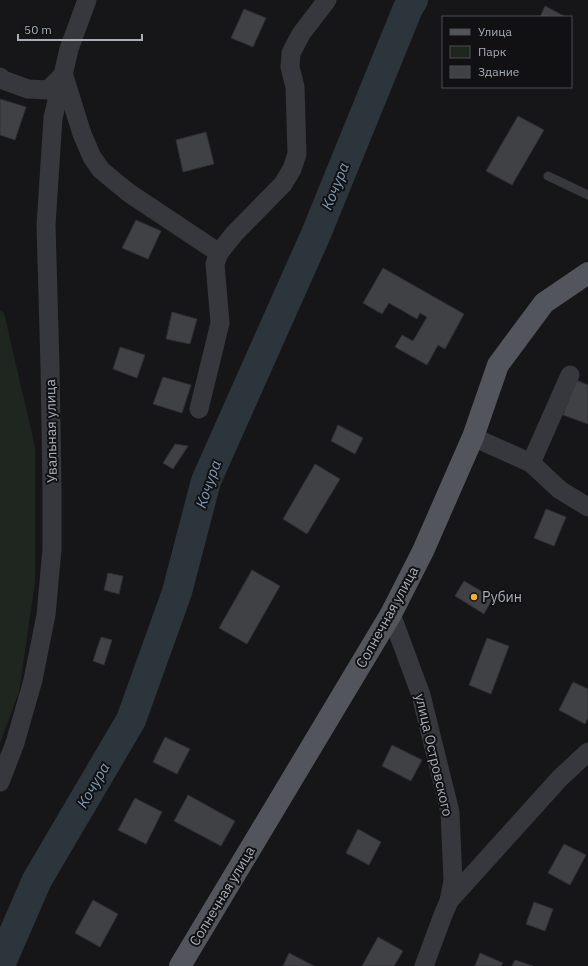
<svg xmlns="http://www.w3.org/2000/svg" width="588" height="966" font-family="'IBM Plex Sans',sans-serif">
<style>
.green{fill:#1e261f}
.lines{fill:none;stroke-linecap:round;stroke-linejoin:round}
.river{stroke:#2c353c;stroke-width:30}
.building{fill:#404145;stroke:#303034}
.service{stroke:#37383d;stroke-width:9}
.minor{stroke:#37383d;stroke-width:19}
.primary{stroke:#53555c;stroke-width:22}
.poi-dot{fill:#f2b134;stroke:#111113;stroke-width:1.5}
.labels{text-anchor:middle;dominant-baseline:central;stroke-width:4;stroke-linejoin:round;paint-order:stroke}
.street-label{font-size:14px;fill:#a8adb8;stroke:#111113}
.poi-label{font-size:14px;fill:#a8adb8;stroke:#111113;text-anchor:start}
.water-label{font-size:15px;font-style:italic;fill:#7f9bb3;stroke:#111113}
</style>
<rect width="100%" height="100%" fill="#161618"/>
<polygon class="green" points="0,310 4,313 35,447 35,582 19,692 0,743"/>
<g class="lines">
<polyline class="river" points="0,965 37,880 131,720 177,592 206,481 316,234 408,8 413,0"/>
</g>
<g class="building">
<polygon points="545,6 564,16 564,17 540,17"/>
<polygon points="244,9 266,18 253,47 231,38"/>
<polygon points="0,99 26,107 15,140 0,135"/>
<polygon points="518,116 544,130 512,185 486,171"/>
<polygon points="206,132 214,164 183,172 176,140"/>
<polygon points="136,220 161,231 148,259 122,248"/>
<polygon points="383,268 464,314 445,349 438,345 427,365 395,347 402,335 413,341 427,317 420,313 417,319 389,303 382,314 363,303"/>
<polygon points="172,312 197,319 190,344 166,339"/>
<polygon points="120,347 145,355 137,378 113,369"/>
<polygon points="163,377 191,385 182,413 153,404"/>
<polygon points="576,380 588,385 588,424 563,415"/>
<polygon points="338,425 363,438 355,454 331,441"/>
<polygon points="175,444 188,446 173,469 163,463"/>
<polygon points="315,464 340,479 307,534 283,519"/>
<polygon points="546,509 566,517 554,546 534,538"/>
<polygon points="252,570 280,586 247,644 219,628"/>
<polygon points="108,573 123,576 119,594 104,590"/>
<polygon points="464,581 493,598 484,614 455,596"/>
<polygon points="101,637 112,640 104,665 93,661"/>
<polygon points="487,638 509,646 491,694 469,685"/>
<polygon points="573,682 588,689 588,718 585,724 559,710"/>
<polygon points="165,737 190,749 177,774 153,762"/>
<polygon points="392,745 422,760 411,781 382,766"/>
<polygon points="188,795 235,821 221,846 174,821"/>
<polygon points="135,798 162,812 146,844 118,830"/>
<polygon points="358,829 381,842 369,865 346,853"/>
<polygon points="564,844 586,855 570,885 548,873"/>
<polygon points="93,900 118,914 100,947 75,933"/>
<polygon points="534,902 553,909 545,931 526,924"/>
<polygon points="378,937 403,951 394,966 362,966"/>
<polygon points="289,953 314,966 283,966"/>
<polygon points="480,953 503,963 501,966 475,966"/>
<polygon points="515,960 533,966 512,966"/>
</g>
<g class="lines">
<polyline class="service" points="548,176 588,195"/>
<g class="minor">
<polyline points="64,76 82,134 92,157 101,170 129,193 219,253"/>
<polyline points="0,77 3,80 28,89 48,90 63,75 69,49 87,0"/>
<polyline points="199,409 220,323 215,264 219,253 234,234 283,184 292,169 297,154 295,87 290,67 291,53 301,34 327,0"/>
<polyline points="473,437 531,463 560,490 588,507"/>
<polyline points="531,463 570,375"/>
<polyline points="391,614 421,695 450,812 453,881 449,901"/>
<polyline points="0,782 15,743 33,680 46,615 52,549 52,490 50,366 46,225 53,118 63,75"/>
<polyline points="424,966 443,915 449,901 560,778 588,752"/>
</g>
<polyline class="primary" points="180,966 391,614 423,551 473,437 498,365 544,303 588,273"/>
</g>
<circle class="poi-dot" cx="474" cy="597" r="4"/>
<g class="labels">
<g class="street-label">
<text transform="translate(51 431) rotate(-91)">Увальная улица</text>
<text transform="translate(387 617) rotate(-61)">Солнечная улица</text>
<text transform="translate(434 755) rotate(77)">улица Островского</text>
<text transform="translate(222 896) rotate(-59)">Солнечная улица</text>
</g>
<g class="poi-label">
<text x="482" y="597">Рубин</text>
</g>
<g class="water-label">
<text transform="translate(335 186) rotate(-68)">Кочура</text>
<text transform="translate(208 484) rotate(-71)">Кочура</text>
<text transform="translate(93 785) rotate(-60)">Кочура</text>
</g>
</g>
<rect x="442" y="16" width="130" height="72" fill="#111113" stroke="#4d4f55"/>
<rect x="450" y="29" width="20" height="6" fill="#53555c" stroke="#4d4f55"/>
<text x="478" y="36" font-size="12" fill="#a8adb8">Улица</text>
<rect x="450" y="46" width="20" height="12" fill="#1e261f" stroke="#4d4f55"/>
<text x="478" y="56" font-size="12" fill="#a8adb8">Парк</text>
<rect x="450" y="66" width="20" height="12" fill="#404145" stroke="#4d4f55"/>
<text x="478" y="76" font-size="12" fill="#a8adb8">Здание</text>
<path d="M18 34v6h124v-6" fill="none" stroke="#a8adb8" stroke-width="2"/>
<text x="24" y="34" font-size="12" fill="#a8adb8" stroke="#111113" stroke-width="3" paint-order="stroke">50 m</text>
</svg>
